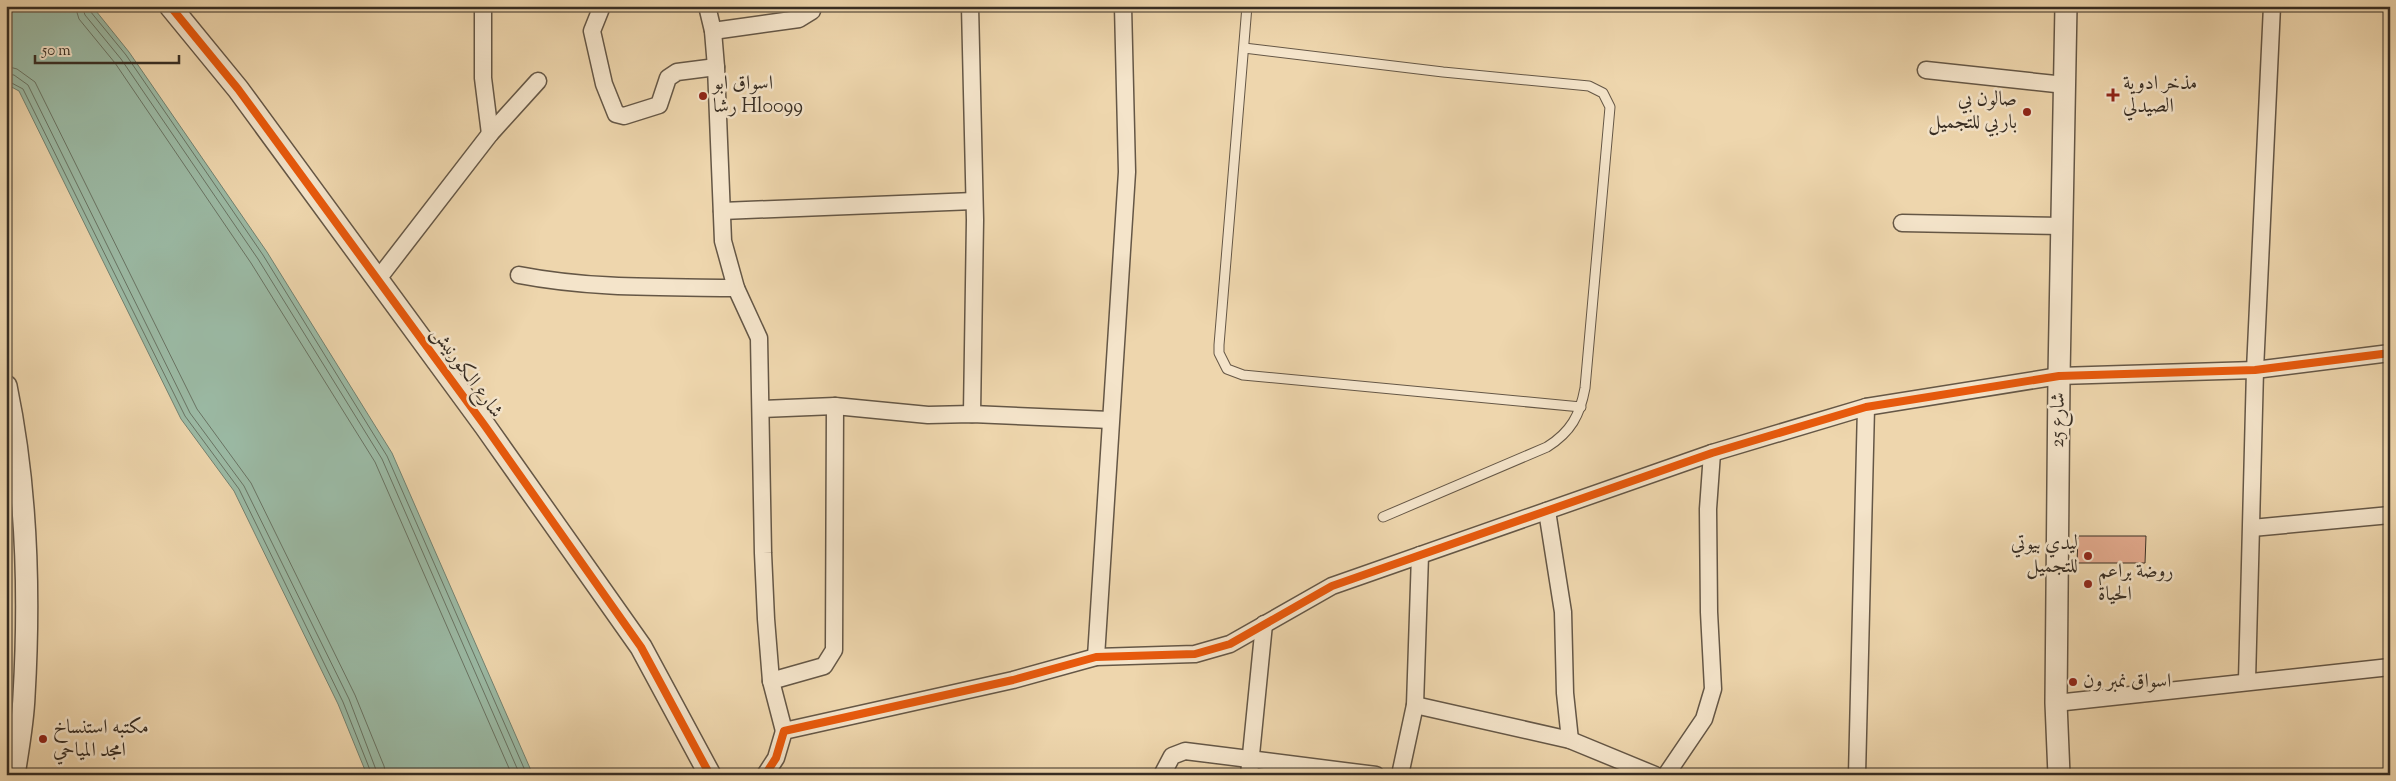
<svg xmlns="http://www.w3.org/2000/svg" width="2396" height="781" font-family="'Sorts Mill Goudy',Amiri,serif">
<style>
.water{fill:#9bbaa5;stroke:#738271}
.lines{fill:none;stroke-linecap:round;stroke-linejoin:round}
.shore{stroke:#697464;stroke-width:1}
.building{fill:#e4aa8e;stroke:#372d23}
.service-casing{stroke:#655746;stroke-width:11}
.minor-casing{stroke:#655746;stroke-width:19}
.tertiary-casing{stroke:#655746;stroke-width:24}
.service{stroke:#f4e4ca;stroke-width:9}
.minor{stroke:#f4e4ca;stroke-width:16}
.tertiary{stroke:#f4e4ca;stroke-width:21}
.cycleway-casing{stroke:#f4e4ca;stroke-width:11}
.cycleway{stroke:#e8590c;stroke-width:8}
.poi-dot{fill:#8f2418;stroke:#f4e4ca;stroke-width:2}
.labels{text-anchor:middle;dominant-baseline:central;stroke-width:5;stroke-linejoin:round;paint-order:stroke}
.poi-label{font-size:20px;fill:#372d23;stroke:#f4e4ca;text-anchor:start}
.street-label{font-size:20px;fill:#372d23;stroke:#f4e4ca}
</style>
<rect width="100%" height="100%" fill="#eed6ad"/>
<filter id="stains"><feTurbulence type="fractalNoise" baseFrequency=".004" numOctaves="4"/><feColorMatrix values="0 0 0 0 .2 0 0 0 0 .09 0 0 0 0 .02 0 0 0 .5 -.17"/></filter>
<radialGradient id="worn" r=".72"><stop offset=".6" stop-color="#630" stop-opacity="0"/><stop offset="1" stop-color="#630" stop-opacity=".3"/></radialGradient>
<polygon class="water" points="6,6 92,6 129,52 267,252 392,453 533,775 367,775 338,704 234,491 181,419 19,91 6,84"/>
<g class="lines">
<g class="shore">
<polyline points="75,6 79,19 115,63 251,263 375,462 512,775"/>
<polyline points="82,6 85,15 121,59 258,259 382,459 520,775"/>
<polyline points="89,6 90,11 126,55 263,255 387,456 527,775"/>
<polyline points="6,66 17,69 35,82 197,409 251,483 355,695 384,766 386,775"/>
<polyline points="6,74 14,75 28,85 190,413 244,486 349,699 378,775"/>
<polyline points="6,80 23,89 185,416 239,489 343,702 372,775"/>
</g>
</g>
<polygon class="building" points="2078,536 2146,536 2145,563 2077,563"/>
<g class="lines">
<g class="service-casing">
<g id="service">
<polyline points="1247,6 1219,345 1219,353 1227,369 1243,375 1581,407"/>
<path d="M1244,48L1443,72L1589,86L1603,93L1610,107L1585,388C1580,415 1571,432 1547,447L1383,517"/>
</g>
</g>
<g class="minor-casing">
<g id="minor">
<polyline points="483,6 483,78 490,134"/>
<polyline points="602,6 592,31 604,84 616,114 624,116 659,105 668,78 677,72 716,67"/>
<polyline points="707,6 713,31 716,67 723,241 736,288 759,338 763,553 766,619 771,681 784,731"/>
<polyline points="970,6 975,220 972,414"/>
<polyline points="713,31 799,19 812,11 813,6"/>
<polyline points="1926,70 2065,85"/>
<polyline points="722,211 974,201"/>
<polyline points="1902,223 2062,226"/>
<path d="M519,275C591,289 663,287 736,288"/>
<polyline points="378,279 490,134 538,81"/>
<polyline points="761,409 835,406 928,415 972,414 1110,420"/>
<polyline points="1547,511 1563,612 1565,693 1570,740"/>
<polyline points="2252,528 2390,515"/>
<polyline points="1096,657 1127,172 1123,6"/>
<polyline points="771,681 824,666 834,650 835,406"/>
<polyline points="2247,681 2255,370 2272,6"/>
<polyline points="2056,703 2390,667"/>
<polyline points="1415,705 1570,740 1655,775"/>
<polyline points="765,775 776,758 784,731 1013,680 1096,657 1195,654 1230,644 1332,586 1712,453 1866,407 2059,376 2255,370 2390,353"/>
<polyline points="1162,775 1172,756 1185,751 1376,775"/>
<polyline points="1249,775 1264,624"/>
<polyline points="1400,775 1415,705 1420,555"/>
<polyline points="1666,775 1704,719 1713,689 1709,612 1708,509 1712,453"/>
<polyline points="1857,775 1866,407"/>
</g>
</g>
<g class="tertiary-casing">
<g id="tertiary">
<polyline points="170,6 238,89 485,426 641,647 710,775"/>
<path d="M6,386C27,487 30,593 24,696C23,722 18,749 14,775"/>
<polyline points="2059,775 2056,703 2059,376 2066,6"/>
</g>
</g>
<use href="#service" class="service"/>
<use href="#minor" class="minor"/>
<use href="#tertiary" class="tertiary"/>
<g class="cycleway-casing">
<g id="cycleway">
<polyline points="170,6 238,89 485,426 641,647 710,775"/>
<polyline points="765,775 776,758 784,731 1013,680 1096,657 1195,654 1230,644 1332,586 1712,453 1866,407 2059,376 2255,370 2390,353"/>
</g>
</g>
<use href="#cycleway" class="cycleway"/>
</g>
<g class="poi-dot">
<path d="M2110.5 87.5h5v5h5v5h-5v5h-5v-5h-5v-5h5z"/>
<circle cx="703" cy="96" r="5"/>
<circle cx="2027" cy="112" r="5"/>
<circle cx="2088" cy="556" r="5"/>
<circle cx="2088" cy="584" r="5"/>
<circle cx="2073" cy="682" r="5"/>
<circle cx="43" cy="739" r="5"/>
</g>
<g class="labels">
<g class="poi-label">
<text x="713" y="84">اسواق ابو<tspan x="713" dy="23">رشا Hl0099</tspan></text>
<text x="2123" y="84">مذخر ادوية<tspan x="2123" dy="23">الصيدلي</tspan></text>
<text x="2017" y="100" text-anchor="end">صالون بي<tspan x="2017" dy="23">باربي للتجميل</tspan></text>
<text x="2078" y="544" text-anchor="end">ليدي بيوتي<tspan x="2078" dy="23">للتجميل</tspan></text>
<text x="2098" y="572">روضة براعم<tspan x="2098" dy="23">الحياة</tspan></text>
<text x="2083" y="682">اسواق نمبر ون</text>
<text x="53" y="728">مكتبه استنساخ<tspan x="53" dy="23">امجد المياحي</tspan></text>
</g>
<g class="street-label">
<text transform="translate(466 373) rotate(54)">شارع الكورنيش</text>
<text transform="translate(2059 420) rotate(-89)">شارع 25</text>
</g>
</g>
<rect width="2396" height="781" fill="none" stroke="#eed6ad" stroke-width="25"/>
<rect x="8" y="8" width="2381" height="766" fill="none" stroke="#372d23" stroke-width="2.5"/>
<rect x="12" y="12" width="2371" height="756" fill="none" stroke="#372d23"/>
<path d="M35 55v8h144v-8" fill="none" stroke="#372d23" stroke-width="2.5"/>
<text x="42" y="55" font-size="15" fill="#372d23" stroke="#f4e4ca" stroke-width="4" paint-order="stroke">50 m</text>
<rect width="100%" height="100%" filter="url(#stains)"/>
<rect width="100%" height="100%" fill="url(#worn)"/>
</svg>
